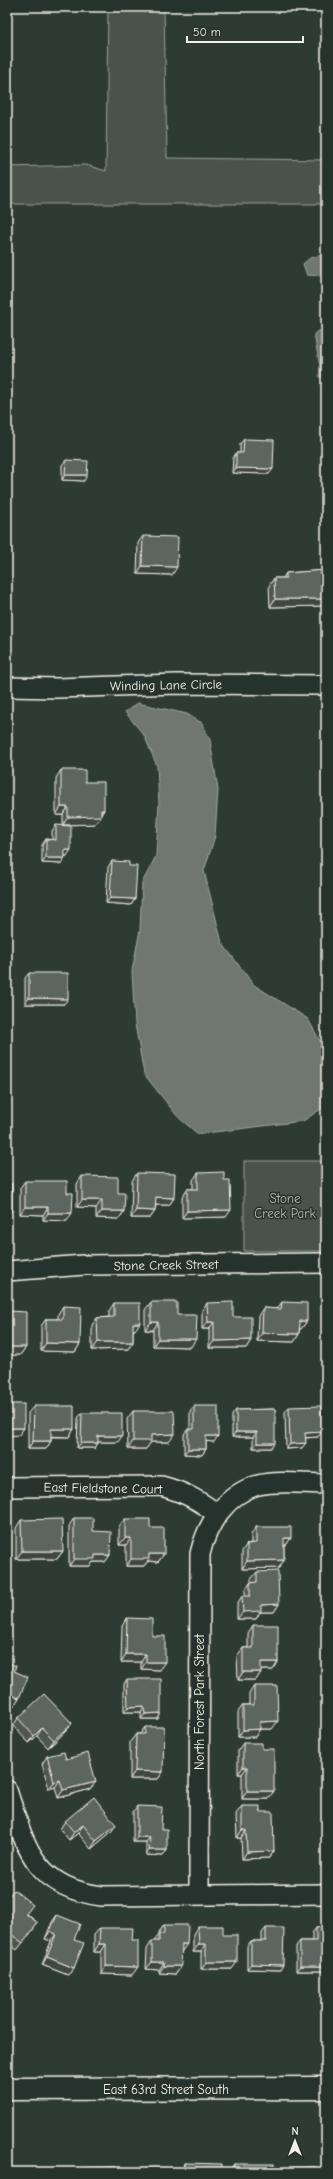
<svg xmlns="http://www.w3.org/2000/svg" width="333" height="2179" font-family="'Comic Neue',sans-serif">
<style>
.green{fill:#48524c;stroke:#9ea29a}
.water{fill:#6f7770;stroke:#a4a8a0}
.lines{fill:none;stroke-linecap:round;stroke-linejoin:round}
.minor-casing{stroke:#f4f1e8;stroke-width:22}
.major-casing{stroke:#f4f1e8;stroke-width:25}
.minor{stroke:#26332d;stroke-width:19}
.major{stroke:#26332d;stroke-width:22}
.wall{fill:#4f5751;stroke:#f4f1e8}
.shaded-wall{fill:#404742;stroke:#f4f1e8}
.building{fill:#5c655e;stroke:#f4f1e8}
.labels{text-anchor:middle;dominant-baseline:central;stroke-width:3;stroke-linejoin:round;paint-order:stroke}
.street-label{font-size:13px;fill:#f4f1e8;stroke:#26332d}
.park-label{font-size:13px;fill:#b8b9b1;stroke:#26332d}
</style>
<rect width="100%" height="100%" fill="#2e3b34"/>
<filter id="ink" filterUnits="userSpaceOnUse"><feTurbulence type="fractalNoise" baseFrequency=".025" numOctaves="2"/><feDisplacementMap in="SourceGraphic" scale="8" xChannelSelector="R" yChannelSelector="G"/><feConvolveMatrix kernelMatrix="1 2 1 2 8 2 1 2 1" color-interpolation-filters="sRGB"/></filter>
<g filter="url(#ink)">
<g class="green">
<polygon points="108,7 164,7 167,158 326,160 326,204 7,204 7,167 86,165 106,171"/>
<rect x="244" y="1161" width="82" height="90"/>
</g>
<g class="water">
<polygon points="326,248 326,276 307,275 303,264 310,258 322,255"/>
<polygon points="326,327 326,377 319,377 320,367 314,334"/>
<polygon points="138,703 187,714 202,723 210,740 218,790 215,836 204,871 222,943 254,985 308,1019 326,1052 326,1100 321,1109 303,1121 198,1134 178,1117 144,1074 135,1024 132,971 140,930 142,883 156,856 159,803 157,766 144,735 125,712"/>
</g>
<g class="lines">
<g class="minor-casing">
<g id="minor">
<polyline points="7,687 57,688 176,684 326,685"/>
<polyline points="7,1271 84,1265 326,1263"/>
<path d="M7,1487L161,1486C184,1492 199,1500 217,1514"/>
<path d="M7,1790C25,1846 34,1888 102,1896L326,1894"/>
<path d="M199,1894L200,1554C207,1524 226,1494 258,1485C279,1480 305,1484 326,1484"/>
</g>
</g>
<g class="major-casing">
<polyline id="major" points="7,2089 326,2088"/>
</g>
<use href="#minor" class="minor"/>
<use href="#major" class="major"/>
</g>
<g class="wall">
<polygon points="244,439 269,474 232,473 233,458 236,453 240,453 240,444"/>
<polygon points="66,460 84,481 62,480 62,465"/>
<polygon points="143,536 172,575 137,574 138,543"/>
<polygon points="326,570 326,606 270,607 269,586 274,578 283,578 286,573"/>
<polygon points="61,770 85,782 104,810 95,824 63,825 63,815 56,815 56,778"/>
<polygon points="56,825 67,856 65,856 62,864 42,863 42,845 46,839 52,840 52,831"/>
<polygon points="112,861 129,866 135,899 131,905 106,903 108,867"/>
<polygon points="29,973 64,1004 25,1004 25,978"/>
<polygon points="137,1173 174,1198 169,1205 156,1205 155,1211 150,1218 131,1218 132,1181"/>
<polygon points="198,1173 226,1217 182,1218 182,1197 187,1189 193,1189 193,1180"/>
<polygon points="82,1176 124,1211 119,1219 96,1218 96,1208 77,1207 77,1184"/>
<polygon points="25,1181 67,1221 43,1220 43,1215 20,1214 20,1188"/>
<polygon points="151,1302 191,1347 153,1346 153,1330 145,1330 145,1310"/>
<polygon points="282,1302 307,1321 301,1329 299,1329 299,1334 294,1342 257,1341 258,1316 263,1308 277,1309"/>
<polygon points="114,1303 135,1330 133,1330 133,1342 128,1349 92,1350 92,1325 97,1318 109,1317 109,1311"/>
<polygon points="207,1303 233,1317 251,1340 246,1348 209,1348 209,1329 202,1329 202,1310"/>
<polygon points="63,1306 80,1344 75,1352 41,1351 41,1326 46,1319 58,1319 58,1314"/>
<polygon points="9,1311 26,1347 20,1355 7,1355 7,1315"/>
<polygon points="34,1406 74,1429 69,1437 51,1437 51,1441 46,1449 28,1449 28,1413"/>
<polygon points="194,1406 214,1442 206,1441 206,1449 202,1455 184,1454 184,1434 188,1429 190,1429 190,1411"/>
<polygon points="289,1407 318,1437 306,1438 302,1448 286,1449 285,1412"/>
<polygon points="275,1409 271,1448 253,1448 253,1437 232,1437 232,1415 236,1410"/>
<polygon points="133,1411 169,1442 151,1442 146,1449 128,1449 127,1419"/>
<polygon points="82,1413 118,1442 98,1442 98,1443 95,1448 77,1448 78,1418"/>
<polygon points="74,1518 93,1531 110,1555 105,1562 93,1562 90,1566 69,1566 69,1526"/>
<polygon points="125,1519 150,1528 164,1554 158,1562 148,1561 144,1566 126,1566 126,1545 119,1545 119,1526"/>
<polygon points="21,1520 63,1551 57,1559 16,1559 16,1528"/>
<polygon points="256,1527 291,1538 286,1545 284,1545 284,1560 279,1568 242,1569 242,1551 247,1544 251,1543 251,1535"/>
<polygon points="257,1572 279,1604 274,1612 260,1612 256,1619 237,1619 237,1604 242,1596 245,1596 245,1590 250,1583 251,1582 251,1579"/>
<polygon points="127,1618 159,1670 141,1669 141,1662 121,1662 122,1626"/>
<polygon points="253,1625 278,1662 273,1670 261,1670 261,1672 256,1680 238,1680 237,1656 243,1648 248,1648 248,1633"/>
<polygon points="127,1679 161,1713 158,1719 141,1719 141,1712 124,1712 124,1684"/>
<polygon points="254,1686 272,1729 260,1729 255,1737 238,1737 238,1712 243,1705 249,1705 249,1694"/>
<polygon points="18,1718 72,1723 66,1731 48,1748 37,1736 29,1743 13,1726"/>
<polygon points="145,1727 163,1772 158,1779 130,1779 130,1742 136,1734 140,1734"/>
<polygon points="243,1743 274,1791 268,1799 242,1799 242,1774 238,1774 238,1750"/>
<polygon points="47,1756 66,1759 90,1789 58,1798 55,1787 49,1789 42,1764"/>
<polygon points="326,1759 326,1773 324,1773 324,1762"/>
<polygon points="137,1806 161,1829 167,1850 163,1856 146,1855 146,1842 133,1842 133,1812"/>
<polygon points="242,1806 260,1812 274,1851 269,1858 242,1859 241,1838 237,1838 236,1814"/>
<polygon points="65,1821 111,1832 91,1849 78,1833 69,1840 60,1829"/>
<polygon points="7,1898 38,1923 17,1950 7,1942"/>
<polygon points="57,1915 74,1940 74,1968 68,1975 42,1965 51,1941 45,1939 52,1922"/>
<polygon points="164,1925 182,1951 181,1951 181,1966 176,1974 159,1973 159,1970 146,1969 147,1949 152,1941 154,1941 159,1935 159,1932"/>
<polygon points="198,1926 232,1969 201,1969 201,1952 193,1952 193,1934"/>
<polygon points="326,1927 326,1971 296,1971 296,1946 300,1941 312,1941 312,1933 316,1928"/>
<polygon points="100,1928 132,1975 101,1974 101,1952 94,1952 94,1935"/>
<polygon points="266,1928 280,1970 247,1969 247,1946 251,1941 262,1941 262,1933"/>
<polygon points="185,2163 221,2172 180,2172 180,2171"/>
<polygon points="234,2164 274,2172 228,2172"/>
<polygon points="326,2167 326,2172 324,2172 324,2169"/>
</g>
<g class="shaded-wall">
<polygon points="236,468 273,469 269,474 232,473"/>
<polygon points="65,475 87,475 84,481 62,480"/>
<polygon points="142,566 177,567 172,575 137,574"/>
<polygon points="275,599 326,599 326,606 270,607"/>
<polygon points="61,807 68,807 63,815 56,815"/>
<polygon points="101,810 104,810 99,816 101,816 95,824 63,825 68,817"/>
<polygon points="65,850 71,850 67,856 62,856"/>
<polygon points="46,858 65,858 62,864 42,863"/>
<polygon points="110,898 135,899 131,905 106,903"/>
<polygon points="29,998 68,999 64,1004 25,1004"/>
<polygon points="156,1197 174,1198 169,1205 150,1205"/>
<polygon points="82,1200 102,1200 96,1208 77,1207"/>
<polygon points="25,1207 48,1207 43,1215 20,1214"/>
<polygon points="7,1210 12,1210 7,1217"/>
<polygon points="136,1210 155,1211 150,1218 131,1218"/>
<polygon points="231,1210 226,1217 182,1218 187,1211"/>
<polygon points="102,1211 124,1211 119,1219 96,1218"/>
<polygon points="48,1213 72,1213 67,1221 43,1220"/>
<polygon points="300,1321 307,1321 301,1329 294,1329"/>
<polygon points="151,1322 158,1322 153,1330 145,1330"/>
<polygon points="208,1322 214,1322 209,1329 202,1329"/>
<polygon points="133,1323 140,1323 135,1330 128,1330"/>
<polygon points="262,1333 299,1334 294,1342 257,1341"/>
<polygon points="158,1339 196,1339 191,1347 153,1346"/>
<polygon points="251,1340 246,1348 209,1348 214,1341"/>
<polygon points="98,1342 133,1342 128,1349 92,1350"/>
<polygon points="46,1343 80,1344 75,1352 41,1351"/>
<polygon points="7,1347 26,1347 20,1355 7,1355"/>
<polygon points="7,1428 24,1428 19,1435 7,1436"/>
<polygon points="51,1429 74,1429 69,1437 46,1436"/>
<polygon points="236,1432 257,1432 253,1437 232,1437"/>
<polygon points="322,1432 318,1437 302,1438 305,1433"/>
<polygon points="175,1434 169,1442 151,1442 146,1449 128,1449 133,1441 151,1435"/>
<polygon points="98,1436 122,1436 118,1442 95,1442"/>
<polygon points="206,1436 218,1436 214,1442 202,1441"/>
<polygon points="33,1441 51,1441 46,1449 28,1449"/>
<polygon points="81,1443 98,1443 95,1448 77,1448"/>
<polygon points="257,1443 275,1443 271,1448 253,1448"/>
<polygon points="306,1443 302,1448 286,1449 290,1444"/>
<polygon points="188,1449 206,1449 202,1455 184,1454"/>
<polygon points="125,1538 131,1538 126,1545 119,1545"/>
<polygon points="284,1538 291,1538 286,1545 278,1545"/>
<polygon points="22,1551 63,1551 57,1559 16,1559"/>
<polygon points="149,1554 164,1554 158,1562 148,1561 144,1566 126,1566 131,1559"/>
<polygon points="95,1555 110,1555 105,1562 93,1562 90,1566 69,1566 74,1559"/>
<polygon points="284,1560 279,1568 242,1569 247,1561"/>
<polygon points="279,1604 274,1612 260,1612 256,1619 237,1619 243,1612 261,1605"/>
<polygon points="126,1654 146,1654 141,1662 121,1662"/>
<polygon points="146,1662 165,1662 159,1670 141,1669"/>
<polygon points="261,1662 278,1662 273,1670 256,1670"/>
<polygon points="243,1672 261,1672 256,1680 238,1680"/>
<polygon points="7,1693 19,1698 14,1706 7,1703"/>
<polygon points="144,1706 141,1712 124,1712 128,1707"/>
<polygon points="161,1713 158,1719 141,1719 145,1714"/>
<polygon points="278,1721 272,1729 254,1729 260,1722"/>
<polygon points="72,1723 66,1731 48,1748 54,1740"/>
<polygon points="42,1728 37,1736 29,1743 34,1736"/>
<polygon points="260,1729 255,1737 238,1737 243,1730"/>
<polygon points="243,1767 247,1767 242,1774 238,1774"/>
<polygon points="135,1771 163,1772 158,1779 130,1779"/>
<polygon points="60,1780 55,1787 49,1789 54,1782"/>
<polygon points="96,1782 90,1789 58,1798 63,1790"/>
<polygon points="247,1791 274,1791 268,1799 242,1799"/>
<polygon points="83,1825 78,1833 69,1840 74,1832"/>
<polygon points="116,1825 111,1832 91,1849 96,1841"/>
<polygon points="242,1830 246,1830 241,1838 237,1838"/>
<polygon points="137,1837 150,1837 146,1842 133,1842"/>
<polygon points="149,1850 167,1850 163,1856 146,1855"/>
<polygon points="274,1851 269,1858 242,1859 247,1852"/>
<polygon points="50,1931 56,1934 51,1941 45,1939"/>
<polygon points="99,1944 106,1944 101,1952 94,1952"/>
<polygon points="182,1944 187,1944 182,1951 176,1951"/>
<polygon points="199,1944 206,1944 201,1952 193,1952"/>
<polygon points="47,1957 74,1968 68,1975 42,1965"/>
<polygon points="152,1962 164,1962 159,1970 146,1969"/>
<polygon points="206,1962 237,1962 232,1969 201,1969"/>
<polygon points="251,1964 283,1965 280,1970 247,1969"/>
<polygon points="106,1966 138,1967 132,1975 101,1974"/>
<polygon points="164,1966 181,1966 176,1974 159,1973"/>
<polygon points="300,1966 326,1966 326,1971 296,1971"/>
</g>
<g class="building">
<polygon points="244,439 274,440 273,469 236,468 236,453 243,453"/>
<polygon points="66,460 88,461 87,475 65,475"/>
<polygon points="143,536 178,537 177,567 142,566"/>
<polygon points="326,570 326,599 275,599 274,578 286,578 286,573"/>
<polygon points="61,770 85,770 85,782 104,782 104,810 101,810 101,816 68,817 68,807 61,807"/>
<polygon points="56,825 71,826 71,850 65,850 65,858 46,858 46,839 56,840"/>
<polygon points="112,861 129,862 129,866 137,866 135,899 110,898"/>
<polygon points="29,973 68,973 68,999 29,998"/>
<polygon points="224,1172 224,1180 230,1180 231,1210 187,1211 187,1189 198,1189 198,1173"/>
<polygon points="137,1173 175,1174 174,1198 156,1197 155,1211 136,1210"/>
<polygon points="82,1176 118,1177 118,1193 125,1193 124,1211 102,1211 102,1200 82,1200"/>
<polygon points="25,1181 67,1181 67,1193 73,1193 72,1213 48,1213 48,1207 25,1207"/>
<rect x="7" y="1184" width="5" height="26"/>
<polygon points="151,1302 177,1302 177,1315 197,1315 196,1339 158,1339 158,1322 151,1322"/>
<polygon points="233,1302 233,1317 251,1317 251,1340 214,1341 214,1322 208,1322 207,1303"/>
<polygon points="282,1302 307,1303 307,1321 300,1321 299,1334 262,1333 263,1308 281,1309"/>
<polygon points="114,1303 140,1303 140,1323 133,1323 133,1342 98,1342 97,1318 114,1317"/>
<polygon points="63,1306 81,1307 80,1344 46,1343 46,1319 63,1319"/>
<polygon points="9,1311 26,1312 26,1347 7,1347 7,1319 9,1319"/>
<rect x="7" y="1404" width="17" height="24"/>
<polygon points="34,1406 74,1406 74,1429 51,1429 51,1441 33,1441"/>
<polygon points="194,1406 218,1406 218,1436 206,1436 206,1449 188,1449 188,1429 194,1429"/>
<polygon points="321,1406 322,1432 305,1433 306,1443 290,1444 289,1407"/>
<polygon points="275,1409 275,1443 257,1443 257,1432 236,1432 236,1410"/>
<polygon points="133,1411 174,1411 175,1434 151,1435 151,1441 133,1441"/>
<polygon points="82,1413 122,1413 122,1436 98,1436 98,1443 81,1443"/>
<polygon points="74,1518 93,1518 93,1531 111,1532 110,1555 95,1555 95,1559 74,1559"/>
<polygon points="62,1519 63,1551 22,1551 21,1520"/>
<polygon points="125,1519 150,1519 150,1528 164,1528 164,1554 149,1554 149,1559 131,1559 131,1538 125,1538"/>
<rect x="7" y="1526" width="2" height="24"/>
<polygon points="256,1527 291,1527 291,1538 284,1538 284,1560 247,1561 247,1544 256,1543"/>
<polygon points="278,1571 279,1604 261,1605 261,1611 243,1612 242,1596 250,1596 250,1583 257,1582 257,1572"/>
<polygon points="127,1618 152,1619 152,1636 165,1636 165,1662 146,1662 146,1654 126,1654"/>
<polygon points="253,1625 278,1625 278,1662 261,1662 261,1672 243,1672 243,1648 253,1648"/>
<polygon points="7,1662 16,1666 14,1671 28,1677 19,1698 7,1693"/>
<polygon points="127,1679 161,1679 161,1713 145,1714 144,1706 128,1707"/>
<polygon points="254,1686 277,1686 278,1721 260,1722 260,1729 243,1730 243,1705 254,1705"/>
<polygon points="44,1694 72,1723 54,1740 42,1728 34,1736 18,1718"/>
<polygon points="145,1727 164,1727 163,1772 135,1771 136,1734 145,1734"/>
<polygon points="243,1743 262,1743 262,1749 274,1749 274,1791 247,1791 247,1767 243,1767"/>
<polygon points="64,1752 66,1759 88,1753 96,1782 63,1790 60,1780 54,1782 47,1756"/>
<polygon points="94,1797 116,1825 96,1841 83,1825 74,1832 65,1821"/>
<polygon points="137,1806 162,1807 161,1829 167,1829 167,1850 149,1850 150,1837 137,1837"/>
<polygon points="242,1806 260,1806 260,1812 273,1812 274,1851 247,1852 246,1830 242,1830"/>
<polygon points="14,1890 33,1905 26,1914 38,1923 23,1943 8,1932 7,1934 7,1898"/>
<polygon points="57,1915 80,1924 74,1940 84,1943 74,1968 47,1957 56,1934 50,1931"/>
<polygon points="164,1925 188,1925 187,1944 182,1944 181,1966 164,1966 164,1962 152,1962 152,1941 159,1941 159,1934 164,1934"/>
<polygon points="198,1926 223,1926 223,1935 237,1935 237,1962 206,1962 206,1944 199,1944"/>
<polygon points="326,1927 326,1966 300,1966 300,1941 316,1941 316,1928"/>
<polygon points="100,1928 133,1928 132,1940 138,1940 138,1967 106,1966 106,1944 99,1944"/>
<polygon points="266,1928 284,1928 283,1965 251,1964 251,1941 266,1941"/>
<polygon points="185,2163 221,2164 221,2172 185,2172"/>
<rect x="234" y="2164" width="40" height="8"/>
<polygon points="116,2167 116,2172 86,2172 86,2168"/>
<polygon points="316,2167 316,2172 282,2172 282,2168"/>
<polygon points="135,2168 169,2169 169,2172 134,2172"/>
<polygon points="64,2170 64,2172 56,2172"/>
</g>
</g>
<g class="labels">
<g class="street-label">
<text transform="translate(166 685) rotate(-1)">Winding Lane Circle</text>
<text transform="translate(166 1265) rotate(-1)">Stone Creek Street</text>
<text transform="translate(103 1488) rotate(1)">East Fieldstone Court</text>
<text transform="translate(199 1702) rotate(-90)">North Forest Park Street</text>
<text x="166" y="2089">East 63rd Street South</text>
</g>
<g class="park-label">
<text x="285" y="1198">Stone<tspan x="285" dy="15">Creek Park</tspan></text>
</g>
</g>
<rect width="333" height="2179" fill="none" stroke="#26332d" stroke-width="24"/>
<rect x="12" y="12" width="309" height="2155" fill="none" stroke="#f4f1e8" stroke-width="1.5" filter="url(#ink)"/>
<g transform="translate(295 2141)" stroke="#26332d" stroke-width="3" paint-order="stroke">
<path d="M0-3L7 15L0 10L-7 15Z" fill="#f4f1e8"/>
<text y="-6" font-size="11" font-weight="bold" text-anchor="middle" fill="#f4f1e8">N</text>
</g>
<path d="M187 36v6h116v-6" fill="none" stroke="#f4f1e8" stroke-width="2"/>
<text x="193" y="36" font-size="12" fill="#f4f1e8" stroke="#26332d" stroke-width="3" paint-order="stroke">50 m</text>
</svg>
